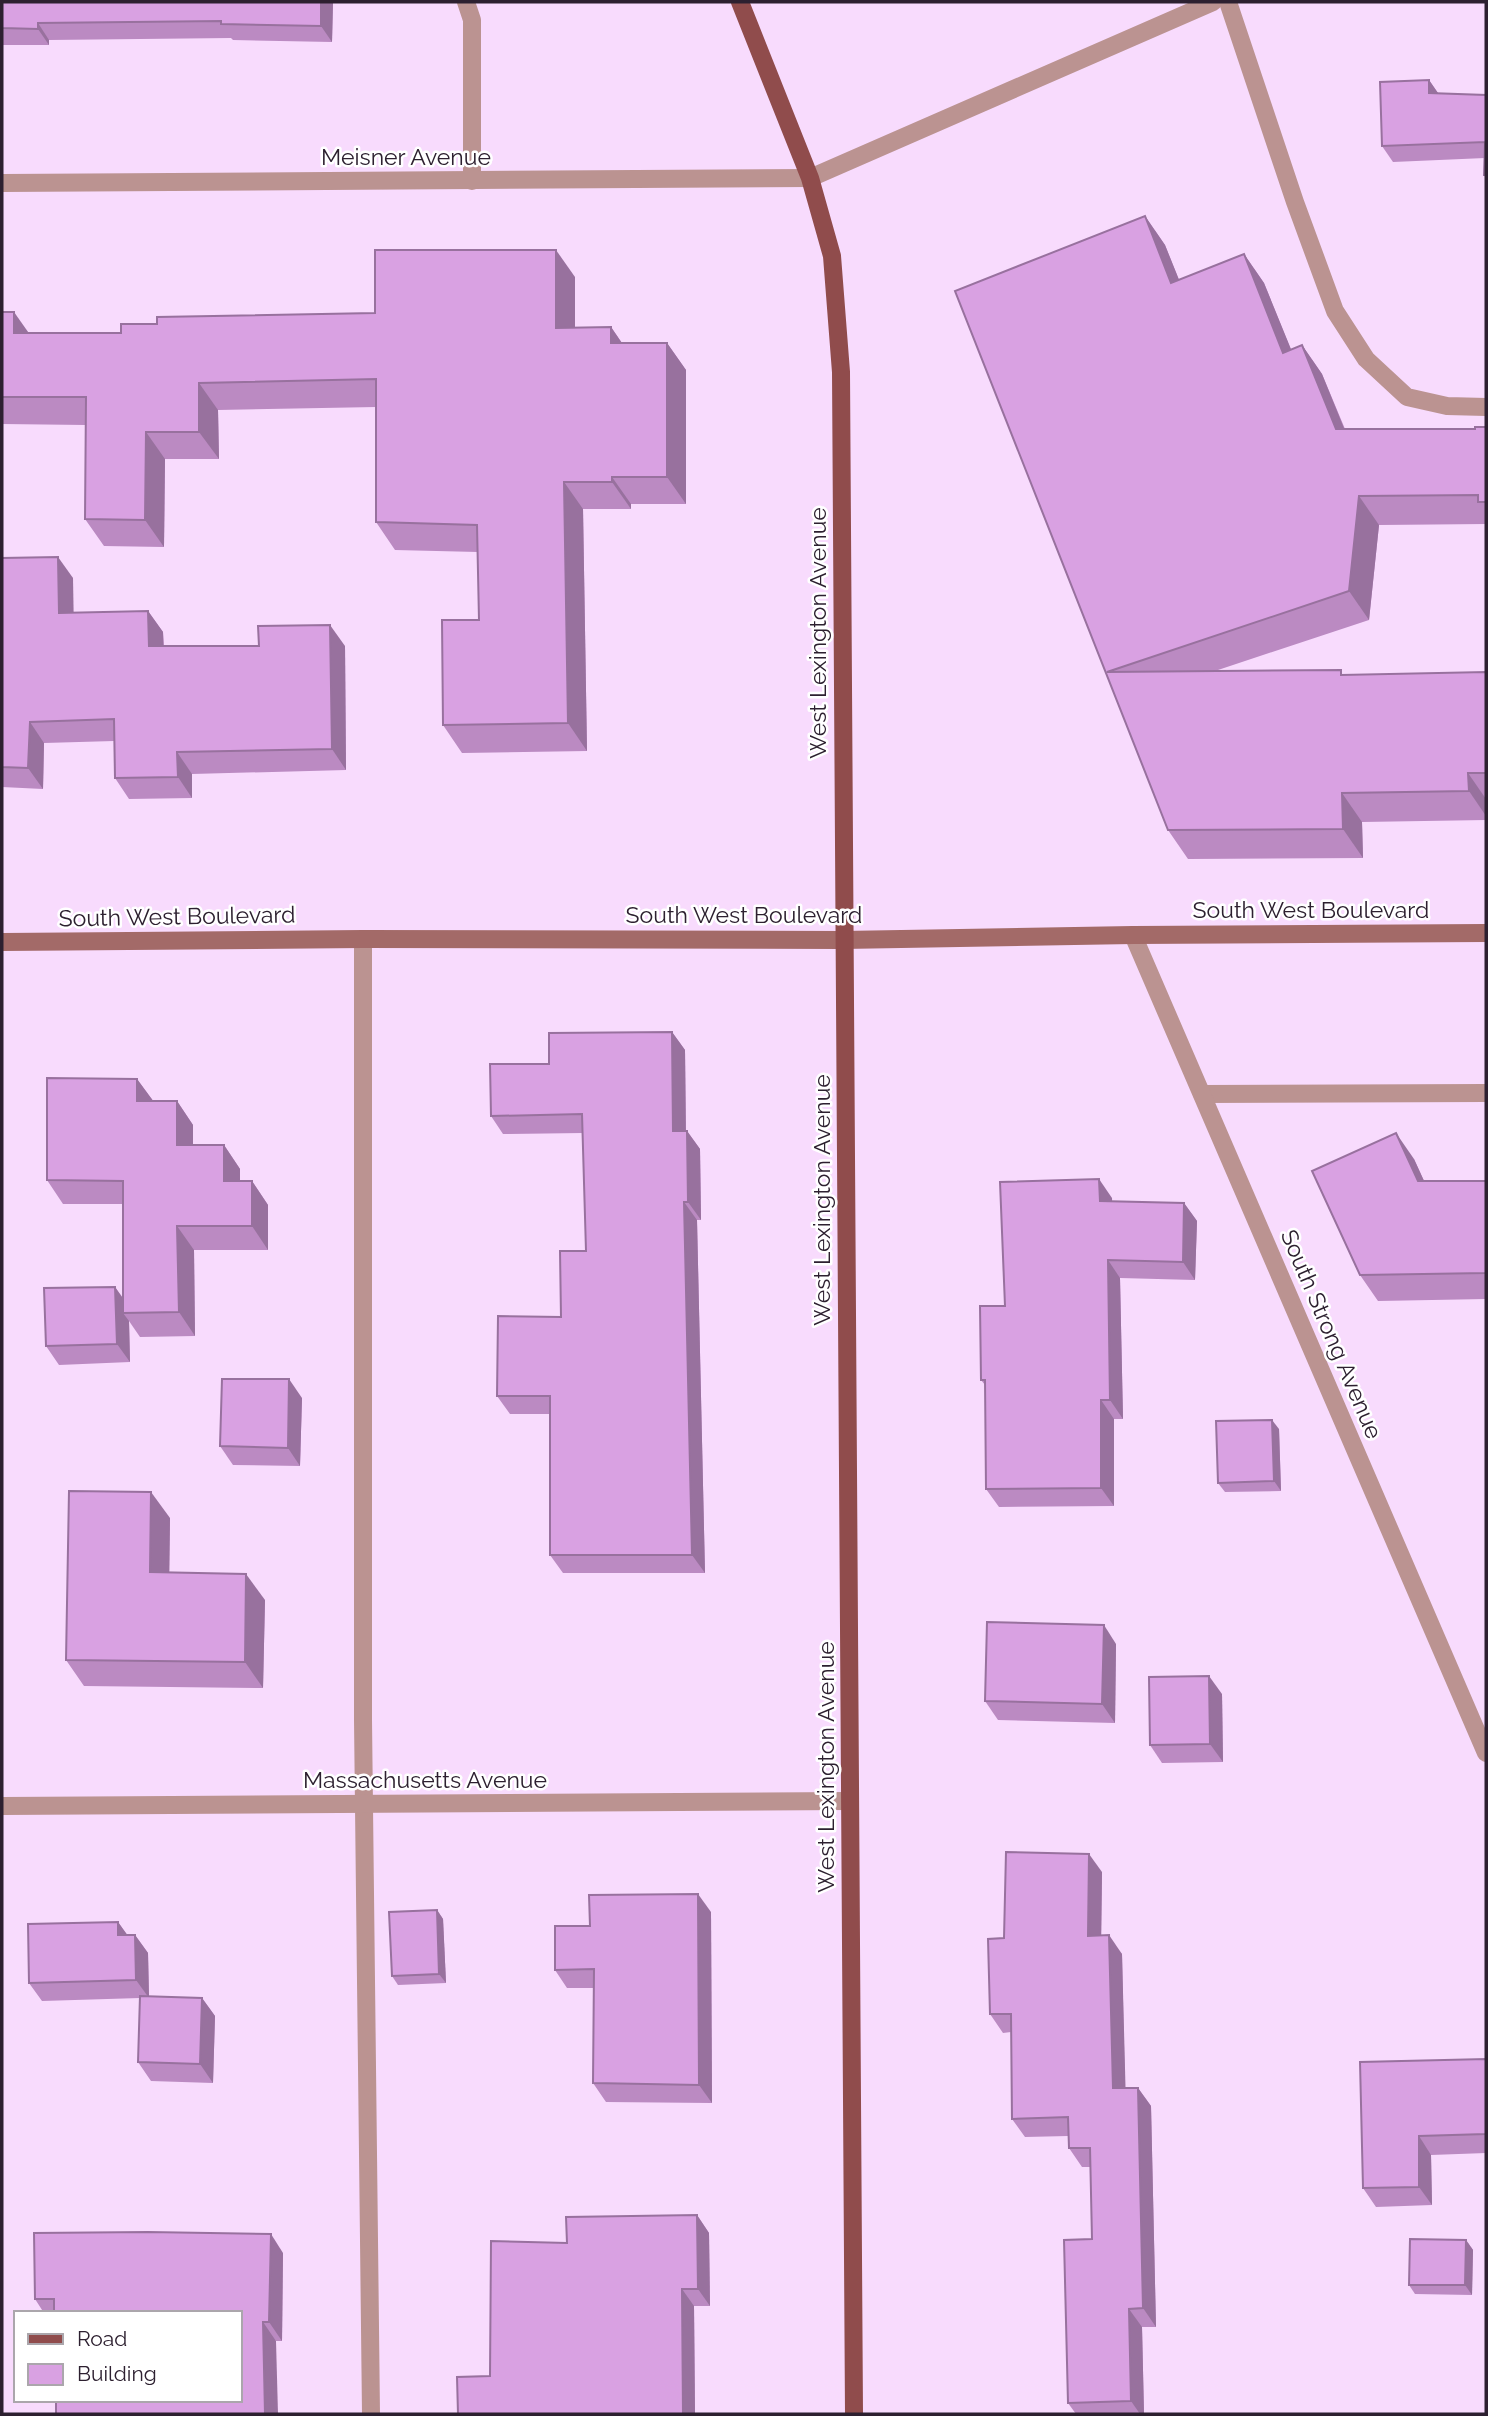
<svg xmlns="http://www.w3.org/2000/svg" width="1488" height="2416" font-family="Raleway,sans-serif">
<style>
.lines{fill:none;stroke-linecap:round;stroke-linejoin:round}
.lane{stroke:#bb9391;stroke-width:18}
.street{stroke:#bb9391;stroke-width:18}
.secondary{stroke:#a36a68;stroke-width:18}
.primary{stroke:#904c4c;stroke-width:18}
.wall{fill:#bb8ac2}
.shaded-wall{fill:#98719e}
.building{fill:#d9a1e2;stroke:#98719e;stroke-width:2}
.labels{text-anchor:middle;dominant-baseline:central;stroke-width:5;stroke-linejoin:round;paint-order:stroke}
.street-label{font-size:23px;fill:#2d2030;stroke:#fff}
</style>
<rect width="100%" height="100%" fill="#f8dbfd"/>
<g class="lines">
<g class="lane">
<polyline points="466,2 472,20 472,181"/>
<polyline points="1228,2 1295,202 1335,311 1366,359 1407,397 1447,406 1486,407"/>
<polyline points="810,178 1213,2"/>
<polyline points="363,939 363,1720 371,2414"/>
<polyline points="1202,1094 1486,1093"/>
</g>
<g class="street">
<polyline points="2,183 810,178"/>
<polyline points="1133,935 1486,1753"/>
<polyline points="2,1806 849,1801"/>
</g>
<polyline class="secondary" points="2,942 363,939 843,940 1133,935 1486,933"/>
<polyline class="primary" points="740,2 810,178 832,256 841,372 854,2414"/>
</g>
<g class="wall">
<polygon points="2,2 333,2 332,42 233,40 231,38 49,40 49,45 2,45"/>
<polygon points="1429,80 1438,93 1486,95 1486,178 1484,175 1485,158 1393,162 1382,146"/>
<polygon points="1145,216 1165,245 1179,280 1244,254 1264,283 1291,350 1302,345 1322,374 1345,429 1475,429 1486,427 1486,524 1379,525 1369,620 1215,671 1344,675 1486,672 1486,820 1362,822 1363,858 1188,859 1168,830 955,291"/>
<polygon points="575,277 575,328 611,327 622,343 667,343 686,370 686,504 631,504 631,509 583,509 587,751 462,753 443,725 479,620 478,552 395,550 376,522 376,407 218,410 219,459 165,459 164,547 104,546 85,519 86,425 2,424 2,312 29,333 121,333 157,324 375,313"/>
<polygon points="2,558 73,578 73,613 148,611 163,632 164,646 345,646 346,770 192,774 192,798 129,799 115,778 114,741 44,743 43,789 2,787"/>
<polygon points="672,1032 685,1050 686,1131 687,1131 700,1149 701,1220 697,1220 705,1573 563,1573 550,1555 550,1414 510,1414 497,1396 561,1317 586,1251 583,1133 503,1134 491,1116 549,1064"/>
<polygon points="137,1079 153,1101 177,1101 193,1125 193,1145 224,1145 240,1169 240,1181 252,1181 268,1205 268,1250 194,1250 195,1336 140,1337 129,1321 130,1362 59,1365 46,1346 115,1287 123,1298 123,1204 63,1204 47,1180"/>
<polygon points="1414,1159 1424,1181 1486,1181 1486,1299 1378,1301 1360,1275"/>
<polygon points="1112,1198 1112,1202 1184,1203 1197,1221 1195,1280 1120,1278 1123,1419 1114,1419 1114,1506 999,1507 986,1489 985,1385 981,1380"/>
<polygon points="302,1398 300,1466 233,1465 220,1446"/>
<polygon points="1279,1429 1281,1491 1225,1492 1218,1483"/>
<polygon points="170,1518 169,1573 265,1600 263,1688 84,1686 66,1660"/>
<polygon points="1116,1644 1115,1723 998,1720 985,1701"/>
<polygon points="1222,1694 1223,1762 1162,1763 1150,1745"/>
<polygon points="1102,1872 1101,1936 1122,1954 1125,2088 1138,2088 1151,2106 1156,2327 1142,2327 1144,2414 1076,2414 1068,2403 1092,2239 1091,2167 1082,2167 1069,2148 1068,2136 1025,2137 1012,2119 1011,2032 1003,2033 990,2014 1004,1938"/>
<polygon points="437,1910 443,1919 446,1983 398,1985 392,1976"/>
<polygon points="711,1912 712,2103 606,2102 593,2083 594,1988 567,1988 555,1970 590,1926"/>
<polygon points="118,1922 127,1935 135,1935 148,1953 149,1996 202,1998 215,2016 213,2083 151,2081 138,2062 140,1998 42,2001 29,1983"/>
<polygon points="1486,2059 1486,2153 1431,2155 1432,2205 1376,2207 1363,2188"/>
<polygon points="697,2215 709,2233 710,2306 694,2306 695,2414 458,2414 490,2376 567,2243"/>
<polygon points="1466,2240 1473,2250 1472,2295 1415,2294 1409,2285"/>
<polygon points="283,2253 282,2341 276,2341 240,2313 44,2313 35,2299"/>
</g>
<g class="shaded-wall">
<polygon points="321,2 333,2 332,42 321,26"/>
<polygon points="38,23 49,40 49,45 38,29"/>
<polygon points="1429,80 1440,96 1429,93"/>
<polygon points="1145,216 1165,245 1192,312 1171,283"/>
<polygon points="556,250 575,277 575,355 556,328"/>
<polygon points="1244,254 1264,283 1304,381 1283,353"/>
<polygon points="14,312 33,339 14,333"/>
<polygon points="611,327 630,355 611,343"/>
<polygon points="667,343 686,370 686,504 667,477"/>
<polygon points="1302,345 1322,374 1356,458 1336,429"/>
<polygon points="199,383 218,410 219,459 199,432"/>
<polygon points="146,432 165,459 164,547 145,520"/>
<polygon points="612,477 631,504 631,509 612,482"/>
<polygon points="564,482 583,509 587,751 568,723"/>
<polygon points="1359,496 1379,525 1369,620 1349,591"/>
<polygon points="58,557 73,578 74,634 59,613"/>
<polygon points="148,611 163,632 164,667 149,646"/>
<polygon points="330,625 345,646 346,770 332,749"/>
<polygon points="30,722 44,743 43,789 28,768"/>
<polygon points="177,752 192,774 192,798 178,777"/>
<polygon points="1468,773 1486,799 1486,816 1469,791"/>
<polygon points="1342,793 1362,822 1363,858 1343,829"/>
<polygon points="672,1032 685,1050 686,1149 673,1131"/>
<polygon points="137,1079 154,1102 137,1101"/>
<polygon points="177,1101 193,1125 193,1169 177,1145"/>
<polygon points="687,1131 700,1149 701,1220 688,1202"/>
<polygon points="1396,1133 1414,1159 1436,1207 1418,1181"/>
<polygon points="224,1145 240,1169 240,1205 224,1181"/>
<polygon points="1099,1179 1112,1198 1113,1220 1100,1201"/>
<polygon points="252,1181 268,1205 268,1250 252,1226"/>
<polygon points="684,1202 697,1220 705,1573 692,1555"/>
<polygon points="1184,1203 1197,1221 1195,1280 1183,1262"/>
<polygon points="177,1226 194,1250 195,1336 179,1312"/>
<polygon points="1108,1260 1120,1278 1123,1419 1110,1400"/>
<polygon points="115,1287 128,1306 123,1313 129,1321 130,1362 117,1344"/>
<polygon points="289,1379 302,1398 300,1466 288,1448"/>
<polygon points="1101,1400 1114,1419 1114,1506 1101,1488"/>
<polygon points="1272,1420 1279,1429 1281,1491 1274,1481"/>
<polygon points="151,1492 170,1518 169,1599 150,1572"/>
<polygon points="246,1574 265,1600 263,1688 245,1662"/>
<polygon points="1104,1625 1116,1644 1115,1723 1102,1704"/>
<polygon points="1209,1676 1222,1694 1223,1762 1210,1744"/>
<polygon points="1089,1854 1102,1872 1101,1954 1088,1936"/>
<polygon points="698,1894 711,1912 712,2103 699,2085"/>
<polygon points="437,1910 443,1919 446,1983 439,1974"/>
<polygon points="118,1922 131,1940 118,1935"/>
<polygon points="135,1935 148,1953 149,1998 136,1980"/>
<polygon points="1109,1935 1122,1954 1126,2106 1113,2088"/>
<polygon points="202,1998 215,2016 213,2083 200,2064"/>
<polygon points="1138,2088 1151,2106 1156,2327 1143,2308"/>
<polygon points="1419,2136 1431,2155 1432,2205 1419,2187"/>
<polygon points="697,2215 709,2233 710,2306 698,2289"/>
<polygon points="271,2234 283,2253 282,2341 269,2322"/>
<polygon points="1466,2240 1473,2250 1472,2295 1465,2285"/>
<polygon points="682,2289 694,2306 695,2414 683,2414"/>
<polygon points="1129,2309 1142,2327 1144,2414 1140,2414 1131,2401"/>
<polygon points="263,2322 276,2341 278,2414 265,2414"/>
</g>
<g class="building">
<polygon points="2,2 321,2 321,26 221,24 221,21 38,23 38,29 2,28"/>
<polygon points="1429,80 1429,93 1486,95 1486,175 1484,175 1485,142 1382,146 1380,82"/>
<polygon points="1145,216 1171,283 1244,254 1283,353 1302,345 1336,429 1475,429 1475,427 1486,427 1486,502 1478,502 1478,495 1359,496 1349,591 1107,672 1341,670 1341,675 1486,672 1486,773 1468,773 1469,791 1342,793 1343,829 1168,830 955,291"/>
<polygon points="375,250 556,250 556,328 611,327 611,343 667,343 667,477 612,477 612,482 564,482 568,723 443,725 442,620 479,620 477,525 376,522 376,379 199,383 199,432 146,432 145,520 85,519 86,397 2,397 2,312 14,312 14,333 121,333 121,324 157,324 157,317 375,313"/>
<polygon points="58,557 59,613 148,611 149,646 259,646 258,626 330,625 332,749 177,752 178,777 115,778 114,719 30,722 28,768 2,767 2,558"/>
<polygon points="672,1032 673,1131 687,1131 688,1202 684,1202 692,1555 550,1555 550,1396 497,1396 498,1316 561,1317 560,1251 586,1251 582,1114 491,1116 490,1064 549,1064 549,1033"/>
<polygon points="47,1078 137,1079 137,1101 177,1101 177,1145 224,1145 224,1181 252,1181 252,1226 177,1226 179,1312 123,1313 123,1181 47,1180"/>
<polygon points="1396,1133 1418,1181 1486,1181 1486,1273 1360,1275 1312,1171"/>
<polygon points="1099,1179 1100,1201 1184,1203 1183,1262 1108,1260 1110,1400 1101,1400 1101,1488 986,1489 985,1380 981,1380 980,1306 1005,1306 1000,1182"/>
<polygon points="115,1287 117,1344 46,1346 44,1288"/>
<polygon points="222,1379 289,1379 288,1448 220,1446"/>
<polygon points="1272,1420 1274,1481 1218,1483 1216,1421"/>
<polygon points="69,1491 151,1492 150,1572 246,1574 245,1662 66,1660"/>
<polygon points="987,1622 1104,1625 1102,1704 985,1701"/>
<polygon points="1209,1676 1210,1744 1150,1745 1149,1677"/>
<polygon points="1006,1852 1089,1854 1088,1936 1109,1935 1113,2088 1138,2088 1143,2308 1129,2309 1131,2401 1068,2403 1064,2240 1092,2239 1090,2148 1069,2148 1068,2117 1012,2119 1011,2014 990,2014 988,1939 1004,1938"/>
<polygon points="698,1894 699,2085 593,2083 594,1969 555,1970 555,1926 590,1926 589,1895"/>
<polygon points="437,1910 439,1974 392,1976 389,1912"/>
<polygon points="118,1922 118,1935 135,1935 136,1980 29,1983 28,1924"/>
<polygon points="140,1996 202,1998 200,2064 138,2062"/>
<polygon points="1486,2059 1486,2134 1419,2136 1419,2187 1363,2188 1360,2062"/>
<polygon points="697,2215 698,2289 682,2289 683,2414 458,2414 457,2377 490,2376 491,2241 567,2243 566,2217"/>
<polygon points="148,2232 271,2234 269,2322 263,2322 265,2414 56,2414 56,2400 240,2400 240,2313 54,2313 54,2299 35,2299 34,2233"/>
<polygon points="1410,2239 1466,2240 1465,2285 1409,2285"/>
</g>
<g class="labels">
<g class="street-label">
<text x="406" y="156">Meisner Avenue</text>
<text transform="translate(817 633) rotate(-90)">West Lexington Avenue</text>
<text x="1311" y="909">South West Boulevard</text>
<text x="744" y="914">South West Boulevard</text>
<text transform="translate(177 916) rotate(-1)">South West Boulevard</text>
<text transform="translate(821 1200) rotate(-90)">West Lexington Avenue</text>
<text transform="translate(1332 1334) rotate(67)">South Strong Avenue</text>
<text transform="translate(825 1767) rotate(-90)">West Lexington Avenue</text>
<text x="425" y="1779">Massachusetts Avenue</text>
</g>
</g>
<rect width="1488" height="2416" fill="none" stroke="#2d2030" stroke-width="7"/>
<rect x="14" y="2311" width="228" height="91" fill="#ffffff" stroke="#aba6ac" stroke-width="2"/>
<rect x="28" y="2334" width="35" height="10" fill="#904c4c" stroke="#aba6ac" stroke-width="2"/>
<text x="77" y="2346" font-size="21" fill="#2d2030">Road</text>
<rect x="28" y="2364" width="35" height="21" fill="#d9a1e2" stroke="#aba6ac" stroke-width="2"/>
<text x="77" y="2381" font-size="21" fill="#2d2030">Building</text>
</svg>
